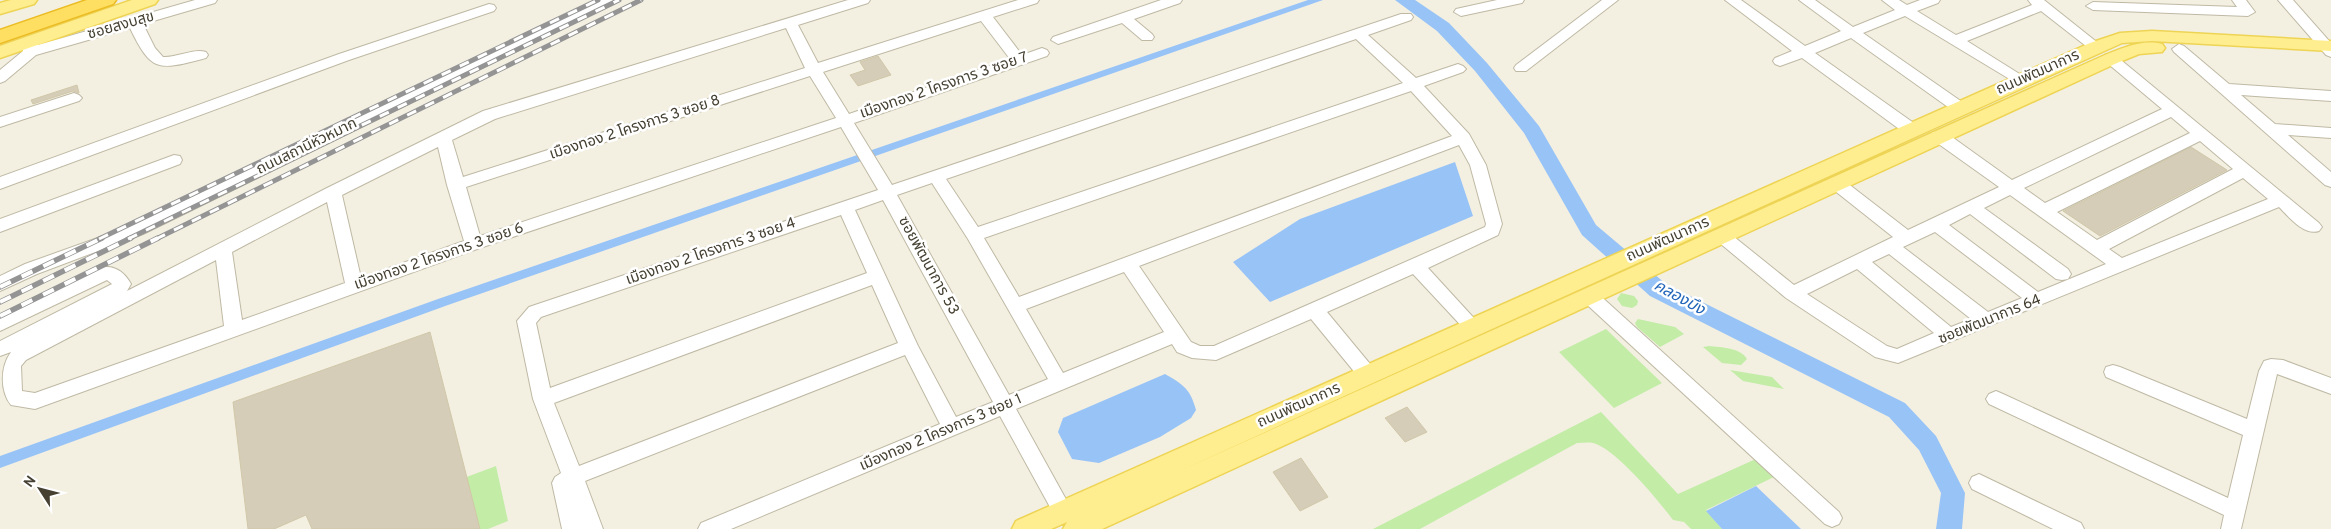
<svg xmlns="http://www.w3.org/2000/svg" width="2331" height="529" font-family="Overpass,'Noto Sans Thai',sans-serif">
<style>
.green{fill:#c3eca7}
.water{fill:#98c3f6}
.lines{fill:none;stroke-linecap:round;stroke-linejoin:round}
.canal{fill:#98c3f6;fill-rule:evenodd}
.river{fill:#98c3f6;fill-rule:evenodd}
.building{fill:#d5cdb7;stroke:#d1c7a9}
.minor-casing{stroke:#bfb9a4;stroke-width:2}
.major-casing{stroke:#eed455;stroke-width:3}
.highway-casing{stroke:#ebbc24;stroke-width:3}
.minor{fill:#fff;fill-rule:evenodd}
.major{fill:#ffee8f;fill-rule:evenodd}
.highway{fill:#ffdf61;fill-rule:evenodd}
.rail-far1-casing{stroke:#949494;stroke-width:5}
.rail-casing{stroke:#949494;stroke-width:5.5}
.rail-far1{stroke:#fff;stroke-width:3;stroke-dasharray:10;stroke-linecap:butt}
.rail{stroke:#fff;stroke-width:4;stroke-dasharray:12;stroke-linecap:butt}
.labels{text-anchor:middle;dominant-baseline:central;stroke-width:5;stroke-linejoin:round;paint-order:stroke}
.street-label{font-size:15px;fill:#454032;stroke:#fff}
.water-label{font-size:16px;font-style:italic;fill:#2366b9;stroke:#fff}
</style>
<rect width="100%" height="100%" fill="#f3f0e2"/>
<g class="green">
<polygon points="1621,293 1634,296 1638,301 1637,305 1632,308 1622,306 1617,299"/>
<polygon points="1638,319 1675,327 1684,334 1660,347 1637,327 1635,323"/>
<polygon points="1606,329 1662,383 1614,408 1559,352"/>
<path d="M1709,346C1721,347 1741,348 1747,359L1741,365L1722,363L1703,347Z"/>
<polygon points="1730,370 1772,377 1784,389 1743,381"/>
<path d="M1601,412L1678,494L1758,458L1776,476L1706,510L1722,529H1691L1684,522L1673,520C1659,501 1615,448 1593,443C1588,442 1582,443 1577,443L1420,529H1373Z"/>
<polygon points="496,466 508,521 488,529 461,529 453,482"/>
</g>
<g class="water">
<polygon points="1455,162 1473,216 1270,302 1233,262 1300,219"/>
<path d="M1165,374C1184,385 1190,389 1196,410L1191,418L1160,437L1099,463L1072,459L1058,432L1063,418Z"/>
<polygon points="1756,486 1801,529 1722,529 1706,511"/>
</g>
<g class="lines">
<polygon class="canal" points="1308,0 1323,0 448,305 0,468 0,456 438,299"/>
<polygon class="river" points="1395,0 1415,0 1449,23 1487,63 1539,126 1596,225 1666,284 1905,403 1936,436 1965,493 1962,529 1936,529 1941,493 1919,450 1889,417 1650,296 1582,235 1524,133 1475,71 1437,31"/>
</g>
<g class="building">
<polygon points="878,56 891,75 858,86 850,75 865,70 860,62"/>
<polygon points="77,85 79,93 73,91 33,104 31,100"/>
<polygon points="2191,147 2227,170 2100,236 2063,211"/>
<polygon points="430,332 480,529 312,529 306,515 274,529 248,529 233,402"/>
<polygon points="1407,407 1427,432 1405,442 1385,418"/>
<polygon points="1301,458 1328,497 1300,511 1273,472"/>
</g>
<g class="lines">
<g class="minor-casing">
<g id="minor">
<path d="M195,0H217L215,3L143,24L155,48L163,57C177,58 193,48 206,52L208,55L206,58C159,70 152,74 130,28L36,55L5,81L0,83V70L23,51V42L25,39H35L38,45Z"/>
<polygon points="599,0 617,0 615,3 143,234 37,274 0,291 0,276 25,264 131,226"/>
<path d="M848,0H870L868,3L798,25L818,63L1018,0H1039L1037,3L993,17L1022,55L1042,48L1047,50L1049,53L1047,56L854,123L892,185L1401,14H1411L1413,17L1411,20L1368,35L1416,78L1458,64L1463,66L1466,69L1463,72L1424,86L1469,134L1486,165L1502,224L1498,235L1428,268L1483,328L1480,333L1474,335L1468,333L1413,274L1327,312L1375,370L1377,375L1375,380L1368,382L1361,380L1311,319L1216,360L1192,358L1177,352L1172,344L1016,409L1073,512L1070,518L1063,521L1056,518L1000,416L731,529H698L701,523L940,424L905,355L585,481L603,529H562L552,483L555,477L561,473L533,399L517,321L529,307L878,190L841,127L480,248L35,409L11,405C0,391 0,367 11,352L0,356V341L112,284L107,280L0,331V316L99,268C113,264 124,271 131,284L127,291L327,188L483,111ZM981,21L1010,59L849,114L823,72ZM786,28L805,68L463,177L452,140L495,119ZM1356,39L1403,83L978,227L946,179ZM810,76L836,118L480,236L466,187ZM1411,91L1452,136L1019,297L984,238ZM1459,145L1470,165L1486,224L1485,227L1214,346H1200L1191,342L1139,266ZM438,147L447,185L464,241L361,278L342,195ZM932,183L968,239L1048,379L1009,395L897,195ZM883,200L993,402L956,417L918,346L855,210ZM327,202L345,283L242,320L232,252ZM841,215L867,273L550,388L536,323L541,317ZM216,260L224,326L35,393L22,391L21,366L26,360ZM1124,272L1164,332L1063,373L1026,309ZM872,285L898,343L579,466L554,403Z"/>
<polygon points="1161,0 1182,0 1180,3 1134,19 1152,34 1154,37 1152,40 1142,40 1122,23 1058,44 1051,40 1053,37"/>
<polygon points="1497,0 1524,0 1522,3 1461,16 1454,12 1456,9"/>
<polygon points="1602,0 1618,0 1526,71 1516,71 1514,68 1516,65"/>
<polygon points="1725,0 1741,0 1805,46 1841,31 1799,0 1815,0 1853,27 1895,10 1882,0 1899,0 1907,5 1920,0 1940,0 1938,3 1917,11 1956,35 2032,5 2028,0 2044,0 2103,47 2096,52 2091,50 2041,11 1967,41 2026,78 2029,81 2026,84 2021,86 1905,16 1863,33 1965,104 1968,108 1965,112 1955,112 1851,38 1815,53 1918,126 1920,130 1918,134 1906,134 1802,58 1780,66 1775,64 1773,61 1775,58 1792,51"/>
<polygon points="2232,0 2246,0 2255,12 2248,16 2093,10 2086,6 2093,2 2237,7"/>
<polygon points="2278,0 2293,0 2331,43 2331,57 2326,55"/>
<polygon points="489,4 494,5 496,8 494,11 349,60 0,189 0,177 339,54"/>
<polygon points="2179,44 2184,46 2229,84 2331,91 2331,101 2241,95 2275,124 2331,128 2331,138 2288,135 2331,172 2331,187 2325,185 2174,52 2172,49"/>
<path d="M2111,54L2116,56L2319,223L2322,227L2319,231C2304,236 2289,217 2279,207L1898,363L1875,357L1786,298L1716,240L1713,236L1716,232L1722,230L1728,232L1794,285L1893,237L1830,187L1828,183L1830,179L1836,177L1842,179L1908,230L1999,187L1933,140L1931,136L1933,132H1945L2012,180L2162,109L2106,62L2104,59L2106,56ZM2171,117L2190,133L2045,203L2024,188ZM2200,141L2233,169L2097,240L2057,212ZM2243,178L2268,199L2122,258L2109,249ZM2010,195L2106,264L2038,292L1949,225L1970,214L2056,279L2062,280L2068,279L2071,274L2068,269L1984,208ZM1935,232L2022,298L1988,312L1903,247ZM1889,254L1971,319L1951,327L1872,262ZM1857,269L1934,333L1897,349L1887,346L1807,294Z"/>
<polygon points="74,93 79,95 82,98 79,101 0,127 0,117"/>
<polygon points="174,155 180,156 182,160 180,164 0,232 0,219"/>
<polygon points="1589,289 1595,291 1839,512 1842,518 1839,524 1832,527 1825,524 1583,301 1580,296 1583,291"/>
<polygon points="2271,359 2283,360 2331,378 2331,394 2277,374 2241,529 2221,529 2224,515 1989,404 1986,399 1989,394 1996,391 2003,394 2228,498 2243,435 2106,377 2104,372 2106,367 2113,365 2120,367 2247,419 2259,371 2264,361"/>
<polygon points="1979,474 2081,523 2084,529 2053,529 1972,489 1969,483 1972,477"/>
</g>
</g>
<g class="major-casing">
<g id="major">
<polygon points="11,0 37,0 34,4 0,14 0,3"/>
<polygon points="132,0 158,0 155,4 0,58 0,46"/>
<path d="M2152,31L2331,41V51L2152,41L2122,43L1175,473L2105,55C2123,48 2142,39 2162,44L2165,48L2162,52L2139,54L2117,63L1102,529H1063L1067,522L1051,529H1012L1016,521L2090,43L2120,33Z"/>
</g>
</g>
<g class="highway-casing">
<polygon id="highway" points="87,0 116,0 113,4 0,43 0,30"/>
</g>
<use href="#minor" class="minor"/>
<use href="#major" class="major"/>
<use href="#highway" class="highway"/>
<g class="rail-far1-casing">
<g id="rail-far1">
<polyline points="99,239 598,0"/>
<polyline points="128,239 619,0"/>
<polyline points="156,239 641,0"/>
</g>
</g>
<g class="rail-casing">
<g id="rail">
<polyline points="0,287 102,238"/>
<polyline points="0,302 131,238"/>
<polyline points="0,316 158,238"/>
</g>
</g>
<use href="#rail-far1" class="rail-far1"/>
<use href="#rail" class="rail"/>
</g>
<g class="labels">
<g class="street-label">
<text transform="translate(121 26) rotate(-16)">ซอยสงบสุข</text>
<text transform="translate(2038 73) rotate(-24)">ถนนพัฒนาการ</text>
<text transform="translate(944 86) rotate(-19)">เมืองทอง 2 โครงการ 3 ซอย 7</text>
<text transform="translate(635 128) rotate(-18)">เมืองทอง 2 โครงการ 3 ซอย 8</text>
<text transform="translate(307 147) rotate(-26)">ถนนสถานีหัวหมาก</text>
<text transform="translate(1668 240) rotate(-24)">ถนนพัฒนาการ</text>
<text transform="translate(711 252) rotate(-19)">เมืองทอง 2 โครงการ 3 ซอย 4</text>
<text transform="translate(439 257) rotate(-19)">เมืองทอง 2 โครงการ 3 ซอย 6</text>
<text transform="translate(928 266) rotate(61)">ซอยพัฒนาการ 53</text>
<text transform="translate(1990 320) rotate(-22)">ซอยพัฒนาการ 64</text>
<text transform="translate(1299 406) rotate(-24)">ถนนพัฒนาการ</text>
<text transform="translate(941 433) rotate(-23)">เมืองทอง 2 โครงการ 3 ซอย 1</text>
</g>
<g class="water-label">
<text transform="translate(1679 298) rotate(29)">คลองบึง</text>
</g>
</g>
<g transform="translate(40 489) rotate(306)" stroke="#ffffff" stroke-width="4" paint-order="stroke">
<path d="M0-4L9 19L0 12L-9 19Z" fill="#454032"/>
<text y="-8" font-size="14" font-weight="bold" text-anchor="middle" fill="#454032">N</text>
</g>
</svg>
